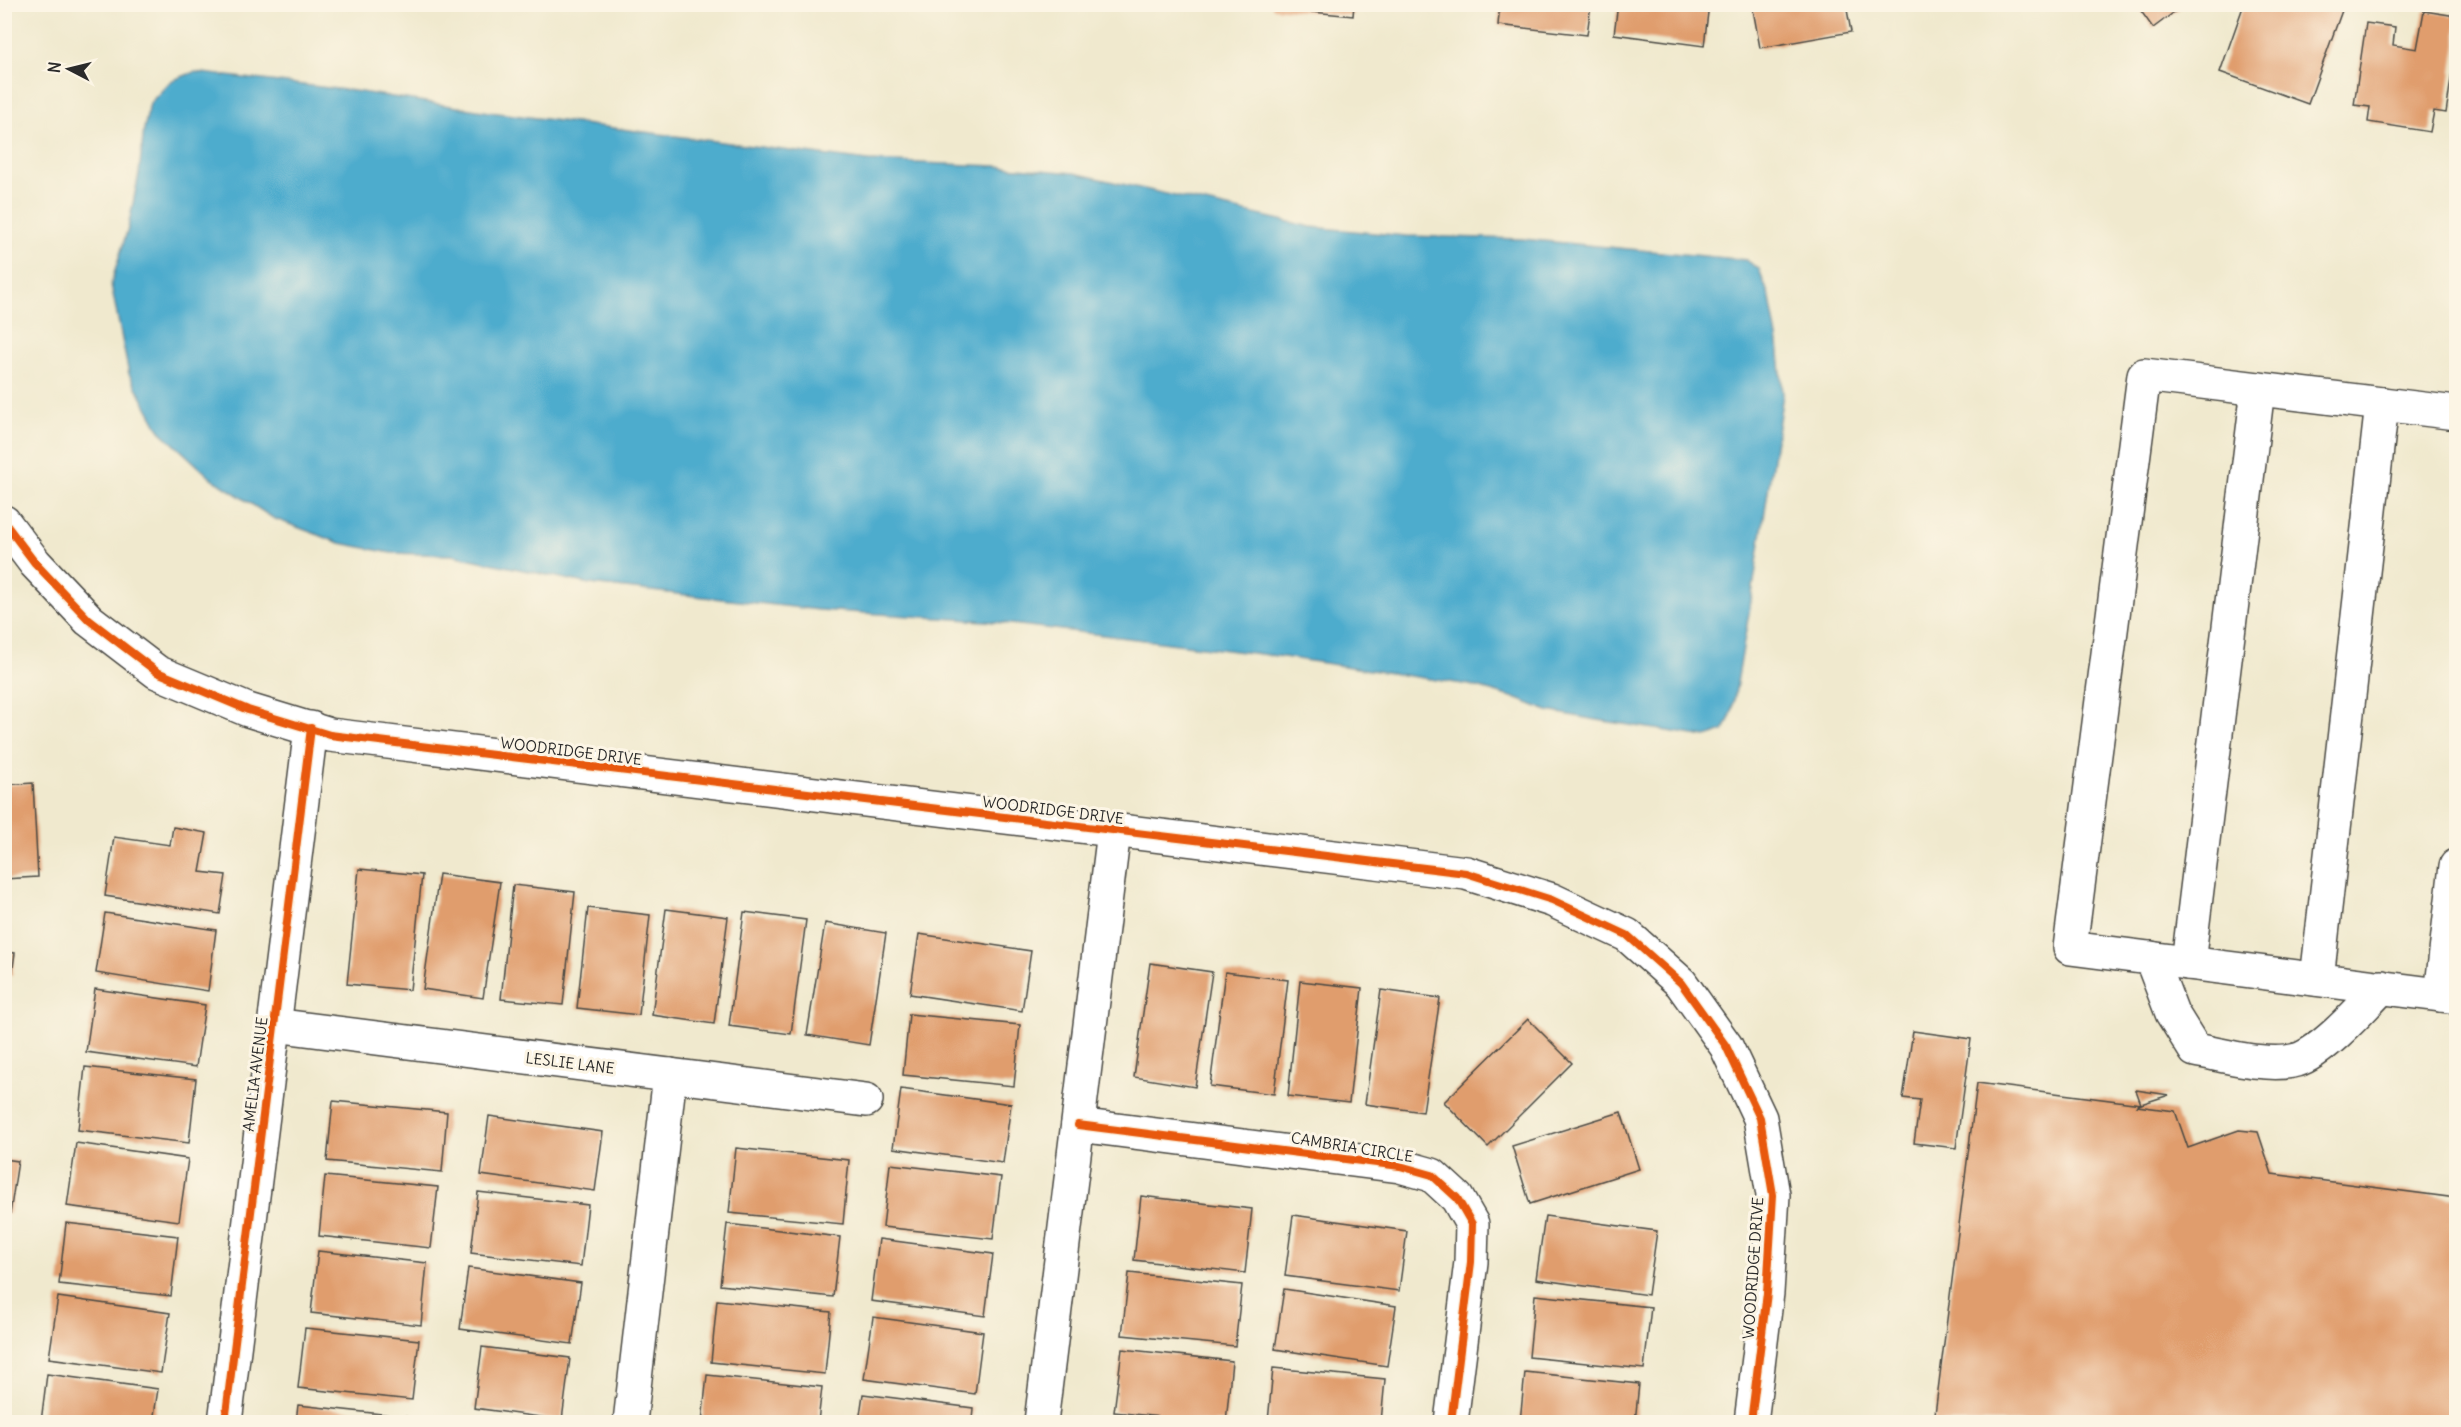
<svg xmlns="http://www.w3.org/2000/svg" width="2461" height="1427" font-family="Delius,sans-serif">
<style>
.water{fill:#4eaccd;stroke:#3c6c7c;stroke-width:1.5}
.building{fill:#e09d6d}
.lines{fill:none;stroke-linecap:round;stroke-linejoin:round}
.minor-casing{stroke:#494843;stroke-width:36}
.minor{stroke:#fff;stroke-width:33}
.cycleway-casing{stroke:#fcf5e5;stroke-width:11}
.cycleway{stroke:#e8590c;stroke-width:8}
.labels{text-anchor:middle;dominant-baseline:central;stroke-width:6;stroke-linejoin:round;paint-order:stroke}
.street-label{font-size:15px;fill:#2b2b2b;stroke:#fcf5e5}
</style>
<rect width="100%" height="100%" fill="#fcf5e5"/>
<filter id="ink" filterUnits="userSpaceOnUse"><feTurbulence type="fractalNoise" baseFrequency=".0167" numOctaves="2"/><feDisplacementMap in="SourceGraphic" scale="12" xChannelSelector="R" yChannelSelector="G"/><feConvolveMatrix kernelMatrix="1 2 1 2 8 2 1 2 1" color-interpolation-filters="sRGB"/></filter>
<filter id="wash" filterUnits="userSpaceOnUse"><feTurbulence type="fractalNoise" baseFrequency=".008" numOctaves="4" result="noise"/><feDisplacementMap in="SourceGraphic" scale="24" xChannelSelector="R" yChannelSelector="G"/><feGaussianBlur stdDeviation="1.35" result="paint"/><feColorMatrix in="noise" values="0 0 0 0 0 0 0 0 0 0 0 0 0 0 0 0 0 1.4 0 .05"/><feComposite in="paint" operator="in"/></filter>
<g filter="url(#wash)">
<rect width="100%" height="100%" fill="#f0e9ce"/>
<polygon class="water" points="194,72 354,91 490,112 868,161 996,166 1074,173 1311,227 1406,236 1522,239 1746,260 1759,269 1770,299 1778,343 1783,394 1751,601 1732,712 1724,731 1706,737 1591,719 1548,711 1512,697 1470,685 1277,656 986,621 819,610 590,584 452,555 391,553 340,543 273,518 211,478 160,431 129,374 111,284 128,228 139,174 144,129 150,103 171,81"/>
<g id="blocks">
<g class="building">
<polygon points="1272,4 1354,4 1353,16 1272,8"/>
<polygon points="1500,4 1591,4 1587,35 1498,25"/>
<polygon points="1618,4 1709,4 1704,46 1614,34"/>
<polygon points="1752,4 1846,4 1851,32 1760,48"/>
<polygon points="2136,4 2185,4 2153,28"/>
<polygon points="2244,4 2287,4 2299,9 2300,5 2344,5 2308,104 2220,72"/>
<polygon points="2424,11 2456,16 2456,45 2446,113 2434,111 2430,132 2368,122 2370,107 2354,105 2366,23 2395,27 2393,45 2417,49"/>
<polygon points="33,783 38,877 4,879 4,785"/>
<polygon points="173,827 207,833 200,872 226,875 220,914 105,896 114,837 170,845"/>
<polygon points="359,869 422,875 410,990 347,984"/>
<polygon points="439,874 500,882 483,998 423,989"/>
<polygon points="513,885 575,892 563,1005 501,999"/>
<polygon points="588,908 650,915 639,1015 577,1008"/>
<polygon points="666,909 728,917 714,1024 652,1015"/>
<polygon points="744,912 806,920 791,1034 729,1026"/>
<polygon points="105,913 216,930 208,991 96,973"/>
<polygon points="825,923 886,933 869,1045 807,1035"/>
<polygon points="919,934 1031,951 1022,1011 910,994"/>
<polygon points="4,952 15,953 12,975 4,974"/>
<polygon points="1150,963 1212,972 1195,1087 1134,1077"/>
<polygon points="1225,972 1288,980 1274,1094 1210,1086"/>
<polygon points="1300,981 1362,988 1349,1103 1288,1096"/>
<polygon points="95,989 205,1005 196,1067 86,1052"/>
<polygon points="1381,990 1440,998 1423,1112 1365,1104"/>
<polygon points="909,1014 1020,1025 1014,1086 903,1075"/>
<polygon points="1528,1019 1572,1063 1488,1147 1444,1102"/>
<polygon points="1913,1031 1971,1039 1956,1148 1914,1143 1920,1100 1903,1098"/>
<polygon points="85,1067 196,1079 189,1143 78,1130"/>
<polygon points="1977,1083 2141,1104 2137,1106 2175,1111 2188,1148 2239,1130 2258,1132 2272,1174 2456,1198 2456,1422 1934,1422"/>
<polygon points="901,1089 1011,1104 1003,1163 893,1148"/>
<polygon points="2136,1090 2169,1095 2141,1104"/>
<polygon points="333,1101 447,1112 442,1172 327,1161"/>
<polygon points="1621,1112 1639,1169 1530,1204 1512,1146"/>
<polygon points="489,1116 603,1132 595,1191 481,1175"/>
<polygon points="76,1143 188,1159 179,1221 67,1206"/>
<polygon points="736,1148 849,1160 843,1224 729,1213"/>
<polygon points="4,1159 18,1161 10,1214 4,1213"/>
<polygon points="890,1164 1001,1177 993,1239 883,1227"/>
<polygon points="325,1176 438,1187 431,1248 319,1236"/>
<polygon points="478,1192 588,1205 581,1266 471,1253"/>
<polygon points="1141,1196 1252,1209 1245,1273 1134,1260"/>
<polygon points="1293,1215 1407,1231 1399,1291 1285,1276"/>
<polygon points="1545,1216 1657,1231 1648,1295 1536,1279"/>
<polygon points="66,1223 178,1236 171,1296 59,1284"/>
<polygon points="727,1224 840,1237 833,1297 720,1285"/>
<polygon points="879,1239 993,1254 985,1316 871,1301"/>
<polygon points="318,1251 427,1263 421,1325 311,1313"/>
<polygon points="468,1268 581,1283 572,1344 460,1329"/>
<polygon points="1129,1273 1242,1285 1235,1346 1122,1335"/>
<polygon points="1284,1289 1396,1306 1387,1366 1275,1349"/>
<polygon points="1535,1295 1651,1307 1644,1369 1529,1357"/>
<polygon points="58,1297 170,1313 161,1373 49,1358"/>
<polygon points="717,1300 831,1312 825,1374 711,1362"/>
<polygon points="873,1317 983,1332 975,1394 864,1379"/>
<polygon points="305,1328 419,1340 412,1400 298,1388"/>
<polygon points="482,1347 570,1358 562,1420 474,1408"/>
<polygon points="1122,1349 1232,1361 1226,1422 1208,1422 1114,1412"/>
<polygon points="1273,1368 1385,1379 1381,1422 1268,1422"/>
<polygon points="1525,1372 1639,1384 1635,1422 1520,1422"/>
<polygon points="47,1374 158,1389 153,1422 41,1422"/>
<polygon points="707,1375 822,1387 818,1422 702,1422"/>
<polygon points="863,1394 973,1408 972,1422 859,1422"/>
<polygon points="298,1405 409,1417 408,1422 296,1422"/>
</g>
</g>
</g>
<g filter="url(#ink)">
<use href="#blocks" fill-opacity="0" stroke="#494843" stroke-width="1.5"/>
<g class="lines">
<g class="minor-casing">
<g id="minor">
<polyline points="2456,413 2144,375 2070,948 2456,997"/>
<polyline points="4,522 35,563 89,620 157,672 248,710 330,735 1466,873 1552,900 1627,935 1681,983 1726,1046 1760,1118 1773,1195 1767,1293 1751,1422"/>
<path d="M2151,958L2172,1013L2195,1050C2224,1055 2268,1068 2297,1060C2323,1052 2363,1007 2382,987"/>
<polyline points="2188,963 2258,389"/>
<polyline points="2317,979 2382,404"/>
<polyline points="2441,995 2456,866"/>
<polyline points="274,1025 866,1100"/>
<polyline points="1078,1125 1400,1166 1432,1175 1457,1198 1472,1224 1471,1262 1451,1422"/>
<polyline points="225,1422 311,728"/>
<polyline points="630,1422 670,1075"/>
<polyline points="1041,1422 1114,831"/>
</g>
</g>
<use href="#minor" class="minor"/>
<g class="cycleway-casing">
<g id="cycleway">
<polyline points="4,522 35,563 89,620 157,672 248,710 330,735 1466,873 1552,900 1627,935 1681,983 1726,1046 1760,1118 1773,1195 1767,1293 1751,1422"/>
<polyline points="1078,1125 1400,1166 1432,1175 1457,1198 1472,1224 1471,1262 1451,1422"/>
<polyline points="225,1422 311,728"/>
</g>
</g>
<use href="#cycleway" class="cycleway"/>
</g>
</g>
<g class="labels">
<g class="street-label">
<text transform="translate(571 751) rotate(7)">WOODRIDGE DRIVE</text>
<text transform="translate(1053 810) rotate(7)">WOODRIDGE DRIVE</text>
<text transform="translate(570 1063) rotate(7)">LESLIE LANE</text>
<text transform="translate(255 1074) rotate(-83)">AMELIA AVENUE</text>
<text transform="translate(1352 1147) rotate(9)">CAMBRIA CIRCLE</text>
<text transform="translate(1753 1268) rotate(-86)">WOODRIDGE DRIVE</text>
</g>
</g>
<rect width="2461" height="1427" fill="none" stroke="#fcf5e5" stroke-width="24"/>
<g transform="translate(69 69) rotate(277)" stroke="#fcf5e5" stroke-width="4.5" paint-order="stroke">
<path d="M0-4.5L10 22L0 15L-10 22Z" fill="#2b2b2b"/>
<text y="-9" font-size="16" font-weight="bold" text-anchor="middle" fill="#2b2b2b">N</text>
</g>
</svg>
